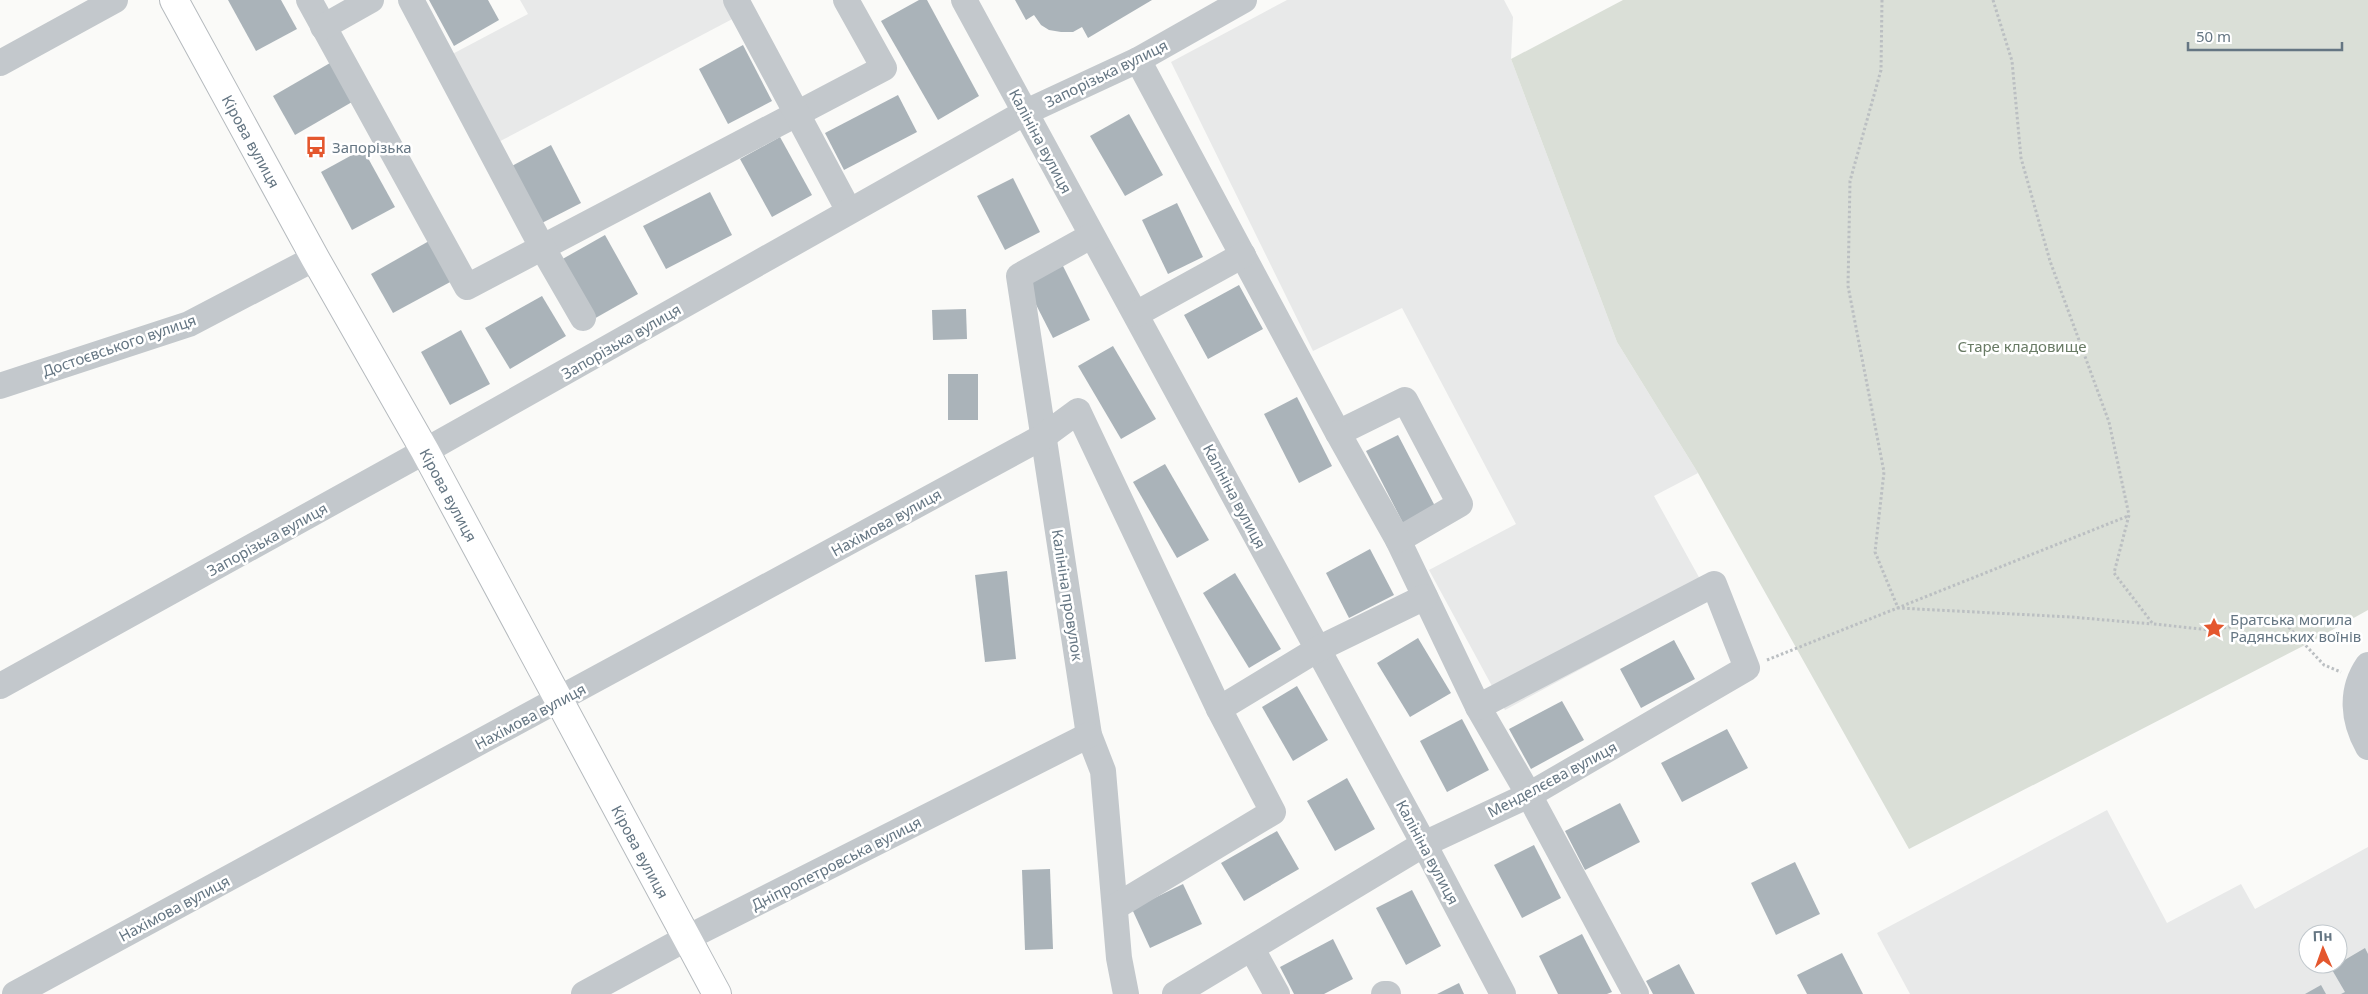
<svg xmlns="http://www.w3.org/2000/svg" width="2368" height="994" font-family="'Noto Sans',sans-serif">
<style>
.built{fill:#e8e9e9;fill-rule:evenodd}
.green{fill:#dadfd7}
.building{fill:#aab3b9}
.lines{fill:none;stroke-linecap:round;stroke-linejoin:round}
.major-casing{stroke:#b5babe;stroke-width:30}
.path{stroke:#bbbfc2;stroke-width:3;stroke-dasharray:2.5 2.5;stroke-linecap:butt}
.minor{stroke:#c3c8cc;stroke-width:26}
.major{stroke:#fff;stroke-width:28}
.labels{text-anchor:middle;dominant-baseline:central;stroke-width:5;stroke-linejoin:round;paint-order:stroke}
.street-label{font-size:15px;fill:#657683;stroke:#fff}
.poi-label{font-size:15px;fill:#657683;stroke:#fff;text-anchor:start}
.park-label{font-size:15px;fill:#687a64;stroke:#fff}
</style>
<rect width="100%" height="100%" fill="#fafaf8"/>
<g class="built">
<polygon points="520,0 732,0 740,15 489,147 443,59 528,14"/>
<polygon points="1287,0 1504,0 1513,17 1511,59 1617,342 1698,473 1654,496 1711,599 1505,710 1429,570 1516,524 1402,308 1313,351 1171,62"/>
<path d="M2107,810L2167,923L2241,884L2255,909L2368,847V994H1910L1877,933ZM2308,934H2338V964H2308Z"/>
</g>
<polygon class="green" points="1623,0 2368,0 2368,610 2307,644 1909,849 1698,473 1617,342 1511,59"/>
<g class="building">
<polygon points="228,0 281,0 297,29 256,51"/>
<polygon points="429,0 488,0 499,20 454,46"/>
<polygon points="919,0 927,0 979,96 938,120 881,21"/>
<polygon points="1015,0 1152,0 1088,38 1082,27 1073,32 1061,32 1049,30 1041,25 1034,15 1026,20"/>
<polygon points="743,45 772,101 728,124 699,69"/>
<polygon points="330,63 352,102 295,135 273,96"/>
<polygon points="898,95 917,132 844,170 825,133"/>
<polygon points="1129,114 1163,175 1125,196 1090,136"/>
<polygon points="780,137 812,195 772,217 740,159"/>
<polygon points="551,145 581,203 540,224 510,167"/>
<polygon points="363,149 395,207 352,230 321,172"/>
<polygon points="1013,178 1040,232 1005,250 977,196"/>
<polygon points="710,192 732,235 666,269 643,226"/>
<polygon points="1177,203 1203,257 1168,274 1142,220"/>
<polygon points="605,235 638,294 592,320 559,261"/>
<polygon points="429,241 452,281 393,313 371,274"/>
<polygon points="1061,262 1090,320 1053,338 1024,281"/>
<polygon points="1239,285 1263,329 1208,359 1184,315"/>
<polygon points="542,296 566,336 510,369 485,328"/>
<polygon points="966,309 967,339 933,340 932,310"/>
<polygon points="461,330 490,384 450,405 421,352"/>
<polygon points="1113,346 1156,419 1121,439 1078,366"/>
<rect x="948" y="374" width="30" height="46"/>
<polygon points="1297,397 1332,466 1299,483 1264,414"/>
<polygon points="1398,435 1437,510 1405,527 1366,451"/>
<polygon points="1165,464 1209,540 1177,558 1133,482"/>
<polygon points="1370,549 1394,595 1349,618 1326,573"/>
<polygon points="1007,571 1016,659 985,662 975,575"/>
<polygon points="1235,573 1281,649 1249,668 1203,593"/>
<polygon points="1418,638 1451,693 1410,717 1377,663"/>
<polygon points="1674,640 1695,679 1641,708 1620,669"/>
<polygon points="1297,686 1328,740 1293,761 1262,707"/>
<polygon points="1562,701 1584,740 1531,769 1509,729"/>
<polygon points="1462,719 1489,770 1447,792 1420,741"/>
<polygon points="1727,729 1748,768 1682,802 1661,763"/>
<polygon points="1347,778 1375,829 1335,851 1307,801"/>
<polygon points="1620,803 1640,842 1585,870 1565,831"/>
<polygon points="1277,831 1299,869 1244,901 1221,863"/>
<polygon points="1534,845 1561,898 1522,918 1494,865"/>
<polygon points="1795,862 1820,914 1776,935 1751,883"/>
<polygon points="1050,869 1053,949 1025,950 1022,870"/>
<polygon points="1183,884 1202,924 1150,948 1132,909"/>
<polygon points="1412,890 1441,946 1406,965 1376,908"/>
<polygon points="1582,934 1612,992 1607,994 1558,994 1539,956"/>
<polygon points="1333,939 1353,979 1324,994 1294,994 1280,967"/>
<polygon points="2365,948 2368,954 2368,994 2341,994 2345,992 2331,968"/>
<polygon points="1842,953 1863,994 1807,994 1797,975"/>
<polygon points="1679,964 1695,994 1653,994 1646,981"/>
<polygon points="1459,983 1464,994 1437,994"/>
<polygon points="2321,985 2326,994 2305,994"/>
</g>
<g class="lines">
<g class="major-casing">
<g id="major">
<path id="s1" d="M174,0L315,258L425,451L717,994"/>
</g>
</g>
<g class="path">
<polyline points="1882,0 1881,70 1850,181 1848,286 1884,472 1875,552 1898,608 2071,617 2152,624"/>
<polyline points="1993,0 2012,61 2021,158 2050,261 2109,422 2129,515 2114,573 2153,624 2212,630 2280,618 2324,665 2341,672"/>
<polyline points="1767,660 2128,516"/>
</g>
<g class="minor">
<polyline points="309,0 467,287 884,68 846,0"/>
<polyline points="411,0 542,247 583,318"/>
<polyline points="736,0 849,211"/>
<polyline points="964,0 1424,844 1503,994"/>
<polyline points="323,27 371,0"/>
<polyline points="1138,60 1338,433 1405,400 1460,504 1398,540 1478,707 1529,795 1636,994"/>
<polyline points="0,63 115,0"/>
<polyline points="1091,236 1019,276 1089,735 1103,771 1119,958 1126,994"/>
<polyline points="1136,314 1243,255"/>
<polyline points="0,386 189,324 315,258"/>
<polyline points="1338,433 1398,540"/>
<path d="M2368,665C2350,691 2353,720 2368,747"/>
<polyline points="0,686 425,451 1026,112 1138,60 1244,0"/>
<polyline points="1219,709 1318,649 1425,597"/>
<polyline points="1252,949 1277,994"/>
<polyline points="15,994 1044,436 1078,411 1219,709 1273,812 1115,907"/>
<polyline points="584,994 685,939 1089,735"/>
<polyline points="1175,994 1424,844 1529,795 1747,668 1714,584 1478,707"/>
<polyline points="1384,994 1388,994"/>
</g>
<use href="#major" class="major"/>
</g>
<defs>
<g id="bus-bare" transform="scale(1.725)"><path d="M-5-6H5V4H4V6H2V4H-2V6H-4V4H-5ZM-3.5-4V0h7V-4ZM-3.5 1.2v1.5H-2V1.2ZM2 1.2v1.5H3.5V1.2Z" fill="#e4572e" stroke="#fff" stroke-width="2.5" paint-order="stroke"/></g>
<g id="sight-bare" transform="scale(1.725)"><path d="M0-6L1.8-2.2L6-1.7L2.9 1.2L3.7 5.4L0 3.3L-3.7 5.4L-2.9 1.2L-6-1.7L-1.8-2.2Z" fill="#e4572e" stroke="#fff" stroke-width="2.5" paint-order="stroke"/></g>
</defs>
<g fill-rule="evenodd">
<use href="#bus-bare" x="316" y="147"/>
<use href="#sight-bare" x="2214" y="628"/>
</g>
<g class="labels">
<g class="street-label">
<text transform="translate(1106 73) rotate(-26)">Запорізька вулиця</text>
<text stroke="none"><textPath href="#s1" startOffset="161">Кірова вулиця</textPath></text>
<text transform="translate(1041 141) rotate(62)">Калініна вулиця</text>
<text transform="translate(621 341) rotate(-30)">Запорізька вулиця</text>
<text transform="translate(119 345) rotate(-19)">Достоєвського вулиця</text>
<text stroke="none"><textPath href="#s1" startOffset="566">Кірова вулиця</textPath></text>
<text transform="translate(1235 496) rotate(62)">Калініна вулиця</text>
<text transform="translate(886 522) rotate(-29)">Нахімова вулиця</text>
<text transform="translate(267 539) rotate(-29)">Запорізька вулиця</text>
<text transform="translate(1068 595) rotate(81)">Калініна провулок</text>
<text transform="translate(530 716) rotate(-28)">Нахімова вулиця</text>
<text transform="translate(1552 779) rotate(-28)">Менделєєва вулиця</text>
<text stroke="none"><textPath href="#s1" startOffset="971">Кірова вулиця</textPath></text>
<text transform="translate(1428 852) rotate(62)">Калініна вулиця</text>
<text transform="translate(836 863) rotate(-27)">Дніпропетровська вулиця</text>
<text transform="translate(174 908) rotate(-28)">Нахімова вулиця</text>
</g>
<g class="poi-label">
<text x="332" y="147">Запорізька</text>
<text x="2230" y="619">Братська могила<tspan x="2230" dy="17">Радянських воїнів</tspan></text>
</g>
<g class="park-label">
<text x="2022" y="346">Старе кладовище</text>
</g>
</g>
<g transform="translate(2323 949) rotate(358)"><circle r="24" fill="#ffffff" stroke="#c1c8cd"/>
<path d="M0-4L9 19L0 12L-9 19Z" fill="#e4572e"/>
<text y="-8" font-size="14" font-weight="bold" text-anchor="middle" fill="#657683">Пн</text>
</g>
<path d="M2188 42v8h154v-8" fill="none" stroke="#657683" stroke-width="2.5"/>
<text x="2196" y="42" font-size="15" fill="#657683" stroke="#ffffff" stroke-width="4" paint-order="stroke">50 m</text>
</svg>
